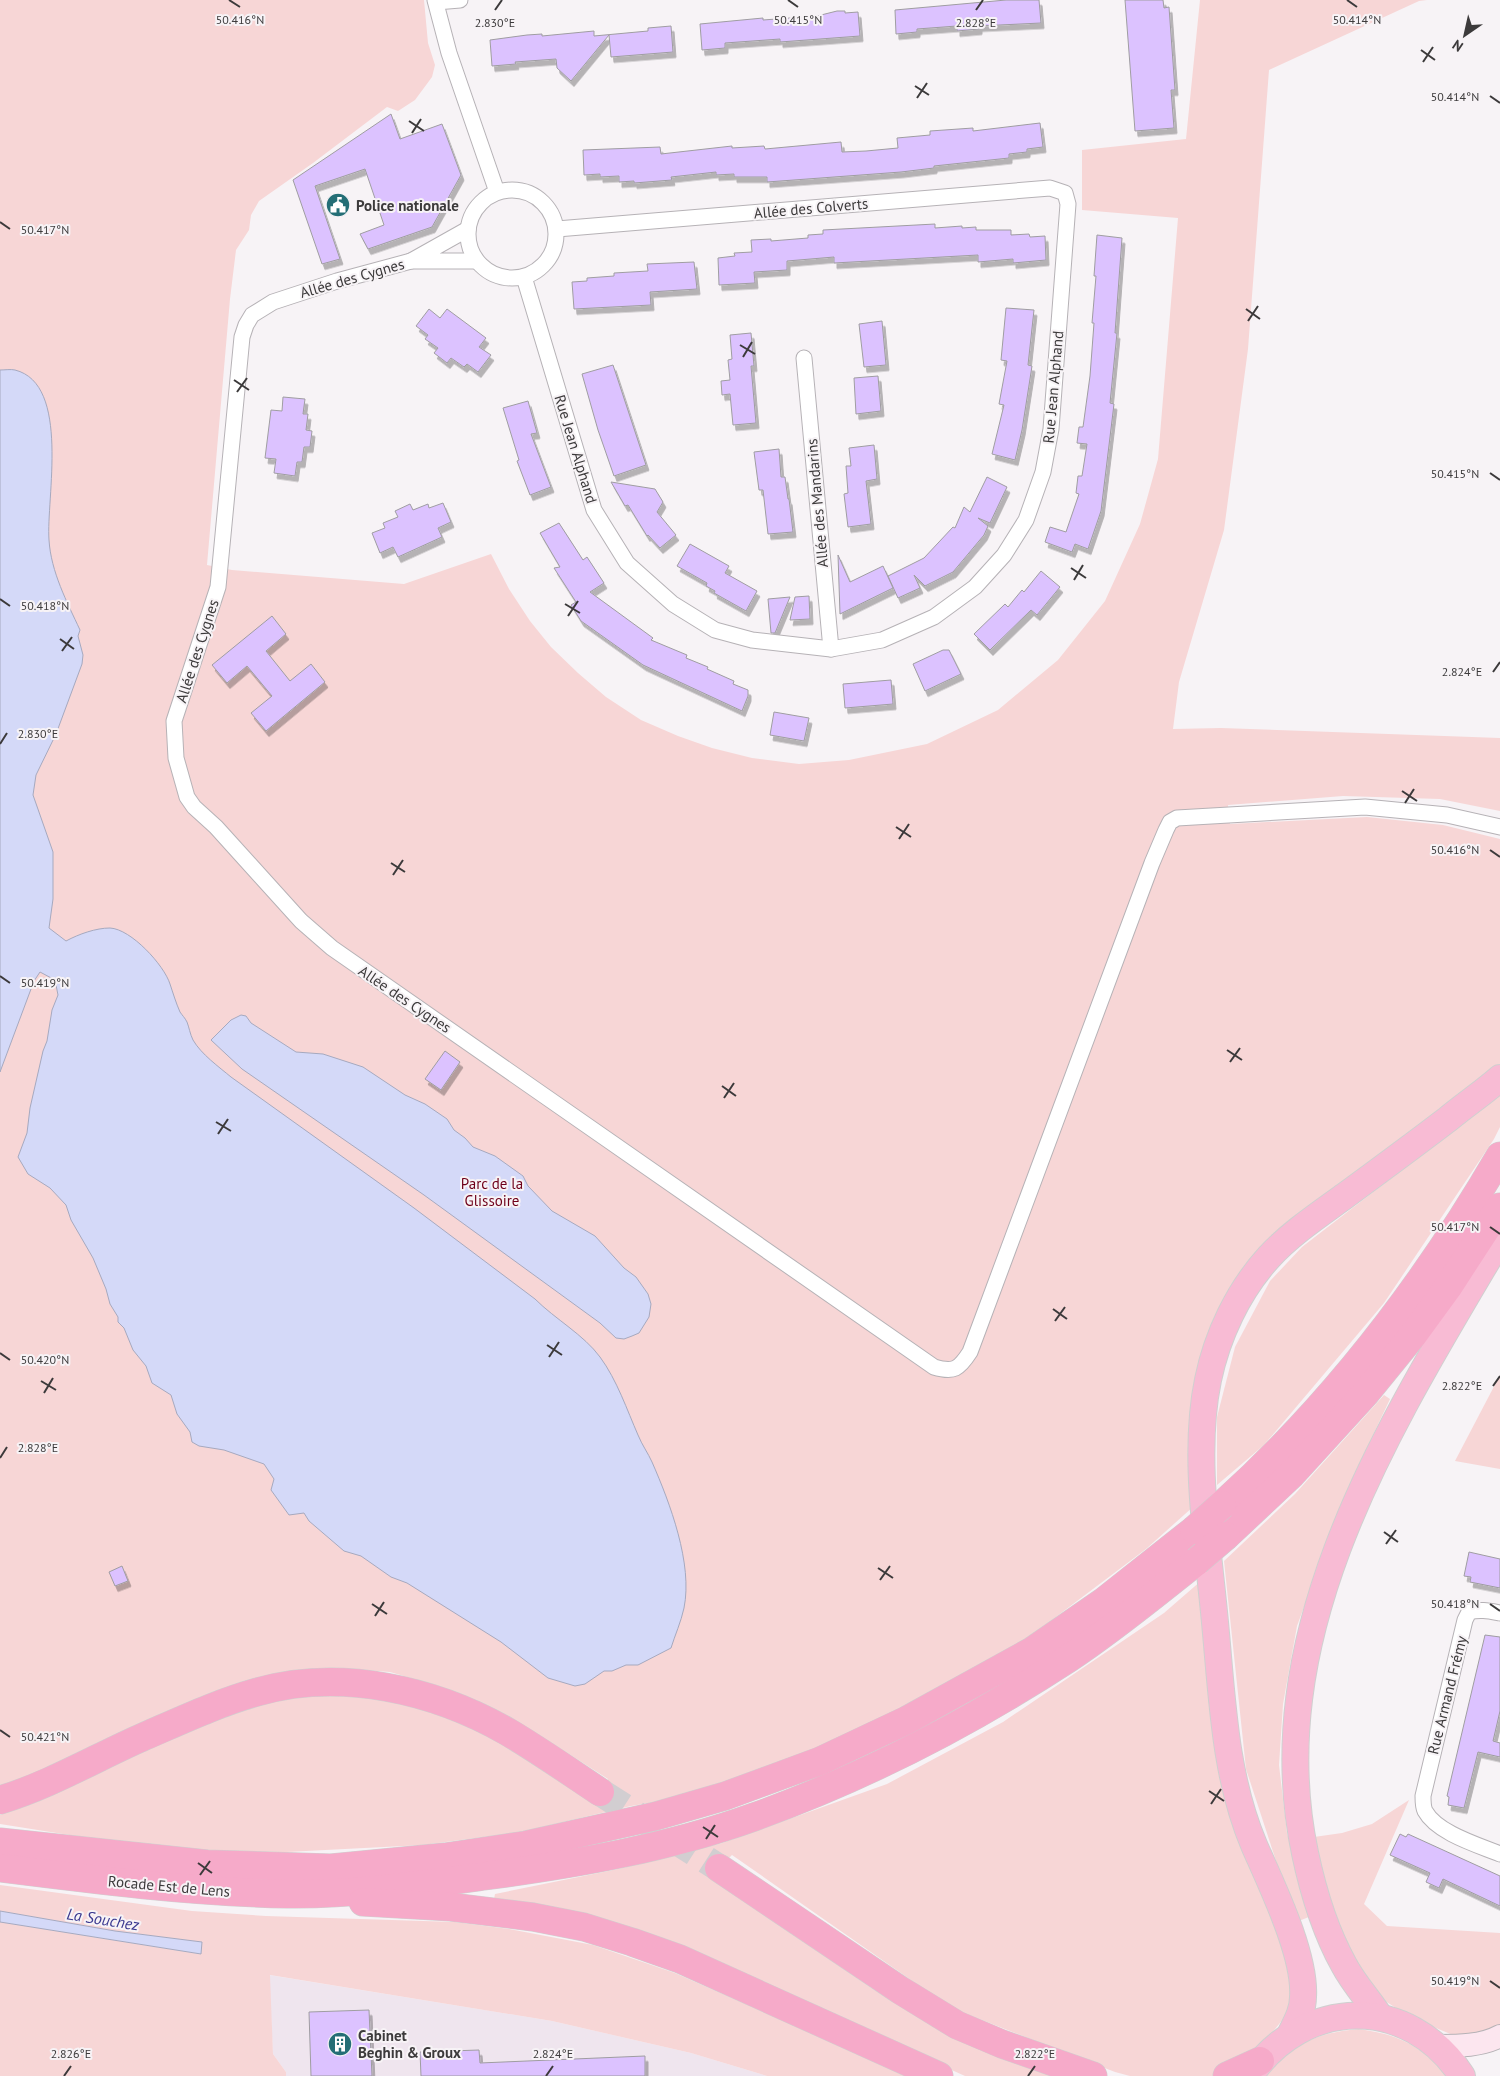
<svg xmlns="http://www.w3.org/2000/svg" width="1500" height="2076" font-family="'PT Sans',sans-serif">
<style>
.built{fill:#efe5ee}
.green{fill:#f7d6d6}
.water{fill:#d4d9f8;stroke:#a6a9bf}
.building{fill:#dcc2ff;stroke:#9f9da1;filter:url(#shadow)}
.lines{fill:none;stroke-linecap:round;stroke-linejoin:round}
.motorway-tunnel{stroke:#d2ced1;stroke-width:28;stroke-dasharray:28 14;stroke-linecap:butt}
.minor-casing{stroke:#b6b2b6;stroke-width:17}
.secondary-casing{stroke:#b6b2b6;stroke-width:24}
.trunk-casing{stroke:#d0d0d0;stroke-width:28}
.motorway-casing{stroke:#d0d0d0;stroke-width:29}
.minor{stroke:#fff;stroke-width:15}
.secondary{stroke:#fce6ef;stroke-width:22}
.trunk{stroke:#f8bbd4;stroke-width:26}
.motorway{stroke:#f6aac9;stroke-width:28}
.motorway-bridge-casing{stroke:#d0d0d0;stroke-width:29;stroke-linecap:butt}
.motorway-bridge{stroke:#f6aac9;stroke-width:28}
.ticks{fill:none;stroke:#3c3a3b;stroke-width:2}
.labels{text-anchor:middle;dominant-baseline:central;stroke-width:4;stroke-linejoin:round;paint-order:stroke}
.poi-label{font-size:15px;font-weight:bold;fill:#3c3a3b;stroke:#f7f3f6;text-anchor:start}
.street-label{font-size:15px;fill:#3c3a3b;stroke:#f7f3f6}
.park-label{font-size:15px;fill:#6f001a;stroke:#f7f3f6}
.water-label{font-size:16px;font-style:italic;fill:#3c3a90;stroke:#f7f3f6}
.ticks-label{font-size:12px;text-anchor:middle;fill:#3c3a3b;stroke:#f7f3f6;stroke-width:4;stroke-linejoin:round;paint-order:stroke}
</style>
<defs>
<filter id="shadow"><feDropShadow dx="3" dy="5.5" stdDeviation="0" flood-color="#0004"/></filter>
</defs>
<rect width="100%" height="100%" fill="#f7f3f6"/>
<polygon class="built" points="269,1975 552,2021 691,2053 767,2076 286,2076 286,2072 273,2054"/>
<g class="green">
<path d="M0,0H424L428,43L435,65L432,77L415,100L398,111L387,107L313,163L259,201L251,215L249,230L236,250L230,299L207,565L232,570L404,584L491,554L509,589L530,621L551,647L578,673L606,697L641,720L678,736L712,748L752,758L799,764L849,760L927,744L998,710L1058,660L1105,601L1140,524L1158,459L1178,218L1082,210V150L1186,139L1200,0H1427L1419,1L1269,70L1248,349L1224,530L1179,682L1173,729L1221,728L1500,738V811L1440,799L1343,796L1228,805L1230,824L1367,817L1443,825L1500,839V1064L1230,1302L1194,1506L1146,1549L1028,1638L905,1709L801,1756L679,1798L631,1806L521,1832L423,1845L267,1853L206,1851L82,1837L0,1824V1815C116,1770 226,1688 355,1694C367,1694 380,1699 392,1702C408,1705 425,1707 441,1712C491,1729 549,1772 595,1801L608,1779L533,1731L485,1705L438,1686L390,1672L338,1668L263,1682L34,1776L0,1787Z"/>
<polygon points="1500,1094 1500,1127 1494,1139 1384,1303 1264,1445 1217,1485 1217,1417 1235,1347 1270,1281 1302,1247"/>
<polygon points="1500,1375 1500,1469 1455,1461"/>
<polygon points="1384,1395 1390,1399 1348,1488 1297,1626 1283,1704 1279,1765 1287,1833 1309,1917 1296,1922 1246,1769 1224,1561 1295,1494"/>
<polygon points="1202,1580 1283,1938 1292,1996 1288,2013 1271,2034 1238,2062 1212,2076 1130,2076 1115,2072 951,2008 732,1855 710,1877 870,1987 911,2013 1055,2076 965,2076 680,1948 494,1899 495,1894 618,1869 722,1843 887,1784 1003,1722 1164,1613"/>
<polygon points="1409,1800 1364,1904 1387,1926 1500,1933 1500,2027 1460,2038 1412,2018 1385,2001 1365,1981 1333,1915 1314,1837 1342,1833 1372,1824"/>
<polygon points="0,1885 192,1911 266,1916 455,1922 509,1929 593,1945 675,1973 910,2076 767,2076 691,2053 552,2021 270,1975 273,2054 286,2072 286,2076 0,2076 0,1922 200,1954 202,1942 115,1931 0,1911"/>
<path d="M1358,2029C1397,2034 1421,2045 1447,2076H1265C1293,2044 1316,2033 1358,2029Z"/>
</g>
<g class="water">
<path d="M0,370C5,370 11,369 15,370C71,384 46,499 49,540C51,572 67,602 80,630L78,636L83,655L82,664L56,734L36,775L33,795L53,852V899L49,928L66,941C79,934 96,928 110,928C131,929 164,965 170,984C173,993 176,1003 180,1012C182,1015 185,1018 187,1022C189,1027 190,1034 193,1040C201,1054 219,1067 231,1077L414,1208L535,1299C555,1319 584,1335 600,1357C617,1380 627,1410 638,1435C642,1445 648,1453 652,1462C670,1503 693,1564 684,1608C681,1622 675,1635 671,1648L638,1665H626L612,1671H604L585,1684L575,1686L548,1678L501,1642L407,1583L391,1577L361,1556L344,1551L309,1521L304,1513L289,1515L271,1490L274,1479L264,1464L224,1450L199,1446L192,1442L190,1432L177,1414L171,1395L152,1383L146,1366L133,1350L124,1328L118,1322V1317L110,1304L106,1289L93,1258L71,1220L66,1205L50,1188L28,1174L18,1157L27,1133L30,1108L43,1051L47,1041L52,1010L58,995L55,980L40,972L34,981L0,1072Z"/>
<polygon points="241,1015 246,1016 251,1023 296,1052 323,1054 363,1067 405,1095 425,1104 447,1119 454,1130 465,1138 473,1147 495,1156 523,1176 528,1186 552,1211 595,1236 624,1268 636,1277 648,1294 651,1304 649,1317 639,1333 632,1336 624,1339 616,1338 600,1323 424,1195 242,1069 211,1040 231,1020"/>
<polygon points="0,1911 115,1931 202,1942 201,1954 0,1922"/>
</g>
<g class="building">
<polygon points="1006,0 1039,0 1041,23 979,26 979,29 957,31 957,26 917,29 917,32 896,34 895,10"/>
<polygon points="1125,0 1163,0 1164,8 1169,7 1175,90 1171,90 1174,128 1135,131"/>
<polygon points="837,11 845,11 845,13 858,12 860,36 780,42 780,39 725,43 725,48 702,50 700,24 763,18 763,20 817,16"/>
<polygon points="671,26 673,52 611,57 609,35 571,81 557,68 556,59 515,62 516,64 492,66 490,40 527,35 542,34 542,36 594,31 594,36 648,31 648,28"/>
<polygon points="391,114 400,139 442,124 461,175 432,227 368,249 360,234 384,225 365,169 315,186 340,259 322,264 293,180"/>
<polygon points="1040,123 1043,147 1027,149 1027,152 1009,154 1009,158 934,166 934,168 901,172 767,182 767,177 734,177 734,174 716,175 716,172 671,177 672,180 634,183 634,181 619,182 619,176 600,177 600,174 584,175 583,150 660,147 661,154 732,146 732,148 764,146 765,149 841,142 842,152 866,151 898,148 897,138 930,135 930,131 973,128 973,131"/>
<polygon points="935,224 935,228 962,226 962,228 976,227 976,230 1011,230 1011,235 1029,234 1030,237 1045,236 1046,260 1013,263 1013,259 978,262 978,255 834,263 834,257 787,261 787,270 754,272 755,283 719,285 718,258 735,256 734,253 752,252 751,240 771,239 771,241 808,238 808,235 823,234 823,230"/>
<polygon points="1097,235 1122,238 1115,333 1117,333 1110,403 1114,404 1101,511 1088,549 1075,544 1072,552 1045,542 1050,527 1066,532 1079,494 1076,493 1078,476 1082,476 1087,444 1077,443 1079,427 1083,427 1090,376 1094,323 1092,323 1096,276 1094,276"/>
<polygon points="694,262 697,289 650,292 651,305 574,309 572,282 587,281 587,278 614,276 614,273 648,271 647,264"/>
<polygon points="1006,308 1034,310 1028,365 1032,366 1022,430 1015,460 992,454 1004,405 999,404 1007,361 1001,360"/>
<polygon points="429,309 440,318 447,309 486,338 479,347 491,355 478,372 467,364 464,367 451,358 447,363 434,353 438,348 425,339 428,335 416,326"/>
<polygon points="882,321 886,365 864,367 859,324"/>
<polygon points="751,333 754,366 751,366 756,423 733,425 730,394 722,395 721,381 730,380 728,360 732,359 730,335"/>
<polygon points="613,365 646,465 614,476 598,430 582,374"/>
<polygon points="878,376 881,411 856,414 854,378"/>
<polygon points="283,397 305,399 303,414 308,414 306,430 312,431 310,447 304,447 302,462 297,462 295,476 274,473 276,459 265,458 271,410 282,411"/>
<polygon points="528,401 537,433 531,434 551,487 530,495 517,461 519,460 503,408"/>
<polygon points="874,445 877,479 866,481 871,524 848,527 844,494 848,493 846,466 851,466 849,448"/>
<polygon points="779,449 781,477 785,477 788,499 789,499 793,532 768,534 763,490 759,490 754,452"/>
<polygon points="987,477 1007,487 990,523 978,518 988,526 984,535 953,572 925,586 914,575 920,588 898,598 888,576 924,558 953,527 955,528 964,507 970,512"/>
<polygon points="611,482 655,489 663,502 657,512 676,535 660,548 648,535 647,536 628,505 625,506"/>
<polygon points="443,503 451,522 438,528 442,537 398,557 393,547 380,553 372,533 385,528 383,523 398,517 395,511 410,504 413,510 428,504 429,508"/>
<polygon points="559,523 583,560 587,557 604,583 590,592 653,638 651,640 687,655 686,658 708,667 707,669 734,681 733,684 748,690 748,696 742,711 643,665 581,621 571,605 576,602 554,568 560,567 540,533"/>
<polygon points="690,544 729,566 725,573 757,591 746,611 714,593 715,591 706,586 707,583 677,566"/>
<polygon points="838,555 850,582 883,566 893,588 840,614"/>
<polygon points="1041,571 1060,587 1037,615 1031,610 990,650 974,634 1005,604 1008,607 1022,590 1024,592"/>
<polygon points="809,596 810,619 790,620 795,597"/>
<polygon points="790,597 775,633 771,633 768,599"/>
<polygon points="272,616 286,634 266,651 290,681 311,664 325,682 266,731 251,713 272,696 247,666 227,683 212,665"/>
<polygon points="943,650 949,650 961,674 925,691 913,664"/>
<polygon points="891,680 893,704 845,708 843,684"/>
<polygon points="774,712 809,718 804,741 770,735"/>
<polygon points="445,1051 460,1062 441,1090 425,1079"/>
<polygon points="1469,1552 1500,1559 1500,1588 1470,1582 1471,1577 1464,1576"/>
<polygon points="122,1566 128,1581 115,1586 109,1572"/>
<polygon points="1485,1635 1500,1637 1500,1711 1493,1741 1500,1743 1500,1757 1478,1752 1464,1808 1448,1805 1449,1797 1447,1796"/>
<polygon points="1400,1834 1406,1837 1408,1834 1500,1876 1500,1906 1443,1879 1439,1888 1426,1882 1430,1873 1390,1855"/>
<polygon points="369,2010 372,2076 311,2076 309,2012"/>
<polygon points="479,2050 480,2063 645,2056 645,2076 421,2076 420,2052"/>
</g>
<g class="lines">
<polyline class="motorway-tunnel" points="600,1792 719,1868"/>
<g class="minor-casing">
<g id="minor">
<polyline points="435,0 449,53 497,192"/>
<polyline points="436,2 460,0"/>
<circle cx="512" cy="234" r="44"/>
<polyline points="468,229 411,261 476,261"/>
<path d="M411,261L337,281L273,302L252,315L246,325L242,337L218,587L174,721L176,758L187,797L194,807L216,827L301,921L332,948L934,1367C954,1373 959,1369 970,1352L1152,863L1166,830L1170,822L1177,818L1365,807L1447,815L1500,827"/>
<polyline points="524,277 594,510 627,563 673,604 715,630 752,640 831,649 882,640 934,617 975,587 1004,555 1026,520 1043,472 1051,429 1068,204 1065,193 1050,188 557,229"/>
<polyline points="804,358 831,649"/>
<path d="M1500,1613C1489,1611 1480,1609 1469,1612L1465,1620L1423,1796C1423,1801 1423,1807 1425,1811C1437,1833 1478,1845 1500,1854"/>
</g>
</g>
<g class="secondary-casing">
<path id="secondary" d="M1438,2046C1458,2046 1482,2046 1500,2036"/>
</g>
<g class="trunk-casing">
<g id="trunk">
<path d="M1380,2017C1369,2000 1354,1984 1344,1965C1325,1931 1313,1891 1305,1853C1258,1630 1392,1422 1500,1239"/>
<path d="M1291,2033C1297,2021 1303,2010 1303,1997C1306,1955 1271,1884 1254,1845C1223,1772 1222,1690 1214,1612C1207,1539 1193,1452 1208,1380C1217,1336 1238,1291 1269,1257C1291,1233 1320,1214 1346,1195C1380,1170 1414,1145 1448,1119C1465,1105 1484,1092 1500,1078"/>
<path d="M1250,2076C1303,1997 1409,1994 1462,2076"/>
</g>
</g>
<g class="motorway-casing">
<g id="motorway">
<path d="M1222,1505C1334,1404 1425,1285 1500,1156"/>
<polyline points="1226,1536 1291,1475 1365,1394 1413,1335 1448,1287 1500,1207"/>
<path d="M0,1800C50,1785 97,1757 145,1736C182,1720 218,1703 257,1692C341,1668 435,1690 508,1732C540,1751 570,1772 600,1792"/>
<polyline points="0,1842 207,1864 331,1868 445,1857 526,1845 656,1816 725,1796 820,1761 907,1720 1032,1651 1103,1602 1194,1530"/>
<path d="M0,1868C95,1880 192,1892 287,1894C353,1895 420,1885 485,1876C576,1864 668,1848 754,1817C865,1777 971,1722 1069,1658C1113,1629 1155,1594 1197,1561"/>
<polyline points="719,1868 900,1990 957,2025 1002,2044 1093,2076"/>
<polyline points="363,1902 451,1907 533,1917 584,1927 632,1942 680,1959 939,2076"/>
<polyline points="1227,2076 1260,2061"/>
</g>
</g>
<use href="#minor" class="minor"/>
<use href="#secondary" class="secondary"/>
<use href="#trunk" class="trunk"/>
<use href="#motorway" class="motorway"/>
<g class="motorway-bridge-casing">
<g id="motorway-bridge">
<polyline points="1194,1530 1222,1505"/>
<polyline points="1197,1561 1226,1536"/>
</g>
</g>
<use href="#motorway-bridge" class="motorway-bridge"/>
</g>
<path class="ticks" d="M229,0L240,7M788,0L798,7M1347,0L1357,7M495,10L502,0M976,10L983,0M1421,50L1435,60M1423,62L1433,47M915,86L929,95M1490,96L1500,103M917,98L927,83M409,121L424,131M412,133L421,119M0,222L10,229M1246,309L1260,319M1248,321L1258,306M740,345L755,354M743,357L752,342M234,380L249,390M237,392L247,378M1490,473L1500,480M1071,568L1086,578M1074,580L1083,565M0,599L10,606M565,604L580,613M568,616L578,601M60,639L74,649M62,651L72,637M1493,672L1500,662M0,744L7,733M1402,791L1417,801M1405,803L1414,789M896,827L911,837M899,839L909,824M1490,850L1500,857M391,863L405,872M393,875L403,860M0,976L10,983M1227,1050L1242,1060M1230,1062L1240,1048M722,1086L736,1096M724,1098L734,1083M216,1122L231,1131M218,1134L228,1119M1490,1227L1500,1234M1053,1309L1067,1319M1055,1321L1065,1307M547,1345L562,1355M0,1353L10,1360M549,1357L559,1342M41,1381L56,1390M1493,1386L1500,1376M44,1393L53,1378M0,1458L7,1447M1384,1532L1398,1542M1386,1544L1396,1530M878,1568L893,1578M880,1580L890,1566M372,1604L387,1614M1490,1604L1500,1611M375,1616L384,1602M0,1730L10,1737M1209,1791L1224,1801M1211,1804L1221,1789M703,1827L718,1837M706,1839L715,1825M198,1863L212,1873M200,1875L210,1861M1490,1981L1500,1988M64,2076L71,2066M546,2076L553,2066M1028,2076L1035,2066"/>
<defs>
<g id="civic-disc" transform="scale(1.25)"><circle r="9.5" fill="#246e76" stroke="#f7f3f6"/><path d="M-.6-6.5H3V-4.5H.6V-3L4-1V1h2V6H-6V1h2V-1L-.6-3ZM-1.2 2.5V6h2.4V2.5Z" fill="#fff"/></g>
<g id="building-disc" transform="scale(1.25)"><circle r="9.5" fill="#246e76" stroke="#f7f3f6"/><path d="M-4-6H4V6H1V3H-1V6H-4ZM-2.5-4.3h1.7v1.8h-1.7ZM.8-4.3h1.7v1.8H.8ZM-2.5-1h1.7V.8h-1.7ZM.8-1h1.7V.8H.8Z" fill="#fff"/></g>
</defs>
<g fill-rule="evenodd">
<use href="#civic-disc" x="338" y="205"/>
<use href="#building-disc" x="340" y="2044"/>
</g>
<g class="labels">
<g class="poi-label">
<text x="356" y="205">Police nationale</text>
<text x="358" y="2035">Cabinet<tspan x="358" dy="17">Beghin &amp; Groux</tspan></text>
</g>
<g class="street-label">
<text transform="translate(811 208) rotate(-5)">Allée des Colverts</text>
<text transform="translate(352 278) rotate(-16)">Allée des Cygnes</text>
<text transform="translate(1053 387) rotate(-85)">Rue Jean Alphand</text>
<text transform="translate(576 449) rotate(73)">Rue Jean Alphand</text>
<text transform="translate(817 503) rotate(-95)">Allée des Mandarins</text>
<text transform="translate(197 651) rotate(-72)">Allée des Cygnes</text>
<text transform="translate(405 999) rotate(34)">Allée des Cygnes</text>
<text transform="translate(1447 1695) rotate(-76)">Rue Armand Frémy</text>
<text transform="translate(169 1886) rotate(5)">Rocade Est de Lens</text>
</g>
<g class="park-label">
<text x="492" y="1183">Parc de la<tspan x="492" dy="17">Glissoire</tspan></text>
</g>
<g class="water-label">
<text transform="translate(103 1919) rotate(9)">La Souchez</text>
</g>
</g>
<g class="ticks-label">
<text x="240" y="24">50.416°N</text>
<text x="798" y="24">50.415°N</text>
<text x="1357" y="24">50.414°N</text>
<text x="495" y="27">2.830°E</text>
<text x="976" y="27">2.828°E</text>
<text x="1455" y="101">50.414°N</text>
<text x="45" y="234">50.417°N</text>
<text x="1455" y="478">50.415°N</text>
<text x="45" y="610">50.418°N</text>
<text x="1462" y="676">2.824°E</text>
<text x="38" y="738">2.830°E</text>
<text x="1455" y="854">50.416°N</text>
<text x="45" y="987">50.419°N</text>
<text x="1455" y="1231">50.417°N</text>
<text x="45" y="1364">50.420°N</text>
<text x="1462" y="1390">2.822°E</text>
<text x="38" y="1452">2.828°E</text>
<text x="1455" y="1608">50.418°N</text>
<text x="45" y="1741">50.421°N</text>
<text x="1455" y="1985">50.419°N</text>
<text x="71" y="2058">2.826°E</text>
<text x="553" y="2058">2.824°E</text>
<text x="1035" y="2058">2.822°E</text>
</g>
<g transform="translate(1465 35) rotate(214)" stroke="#f7f3f6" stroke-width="4" paint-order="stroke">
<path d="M0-4L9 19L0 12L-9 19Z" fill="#3c3a3b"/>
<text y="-8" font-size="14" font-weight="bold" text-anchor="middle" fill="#3c3a3b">N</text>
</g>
</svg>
